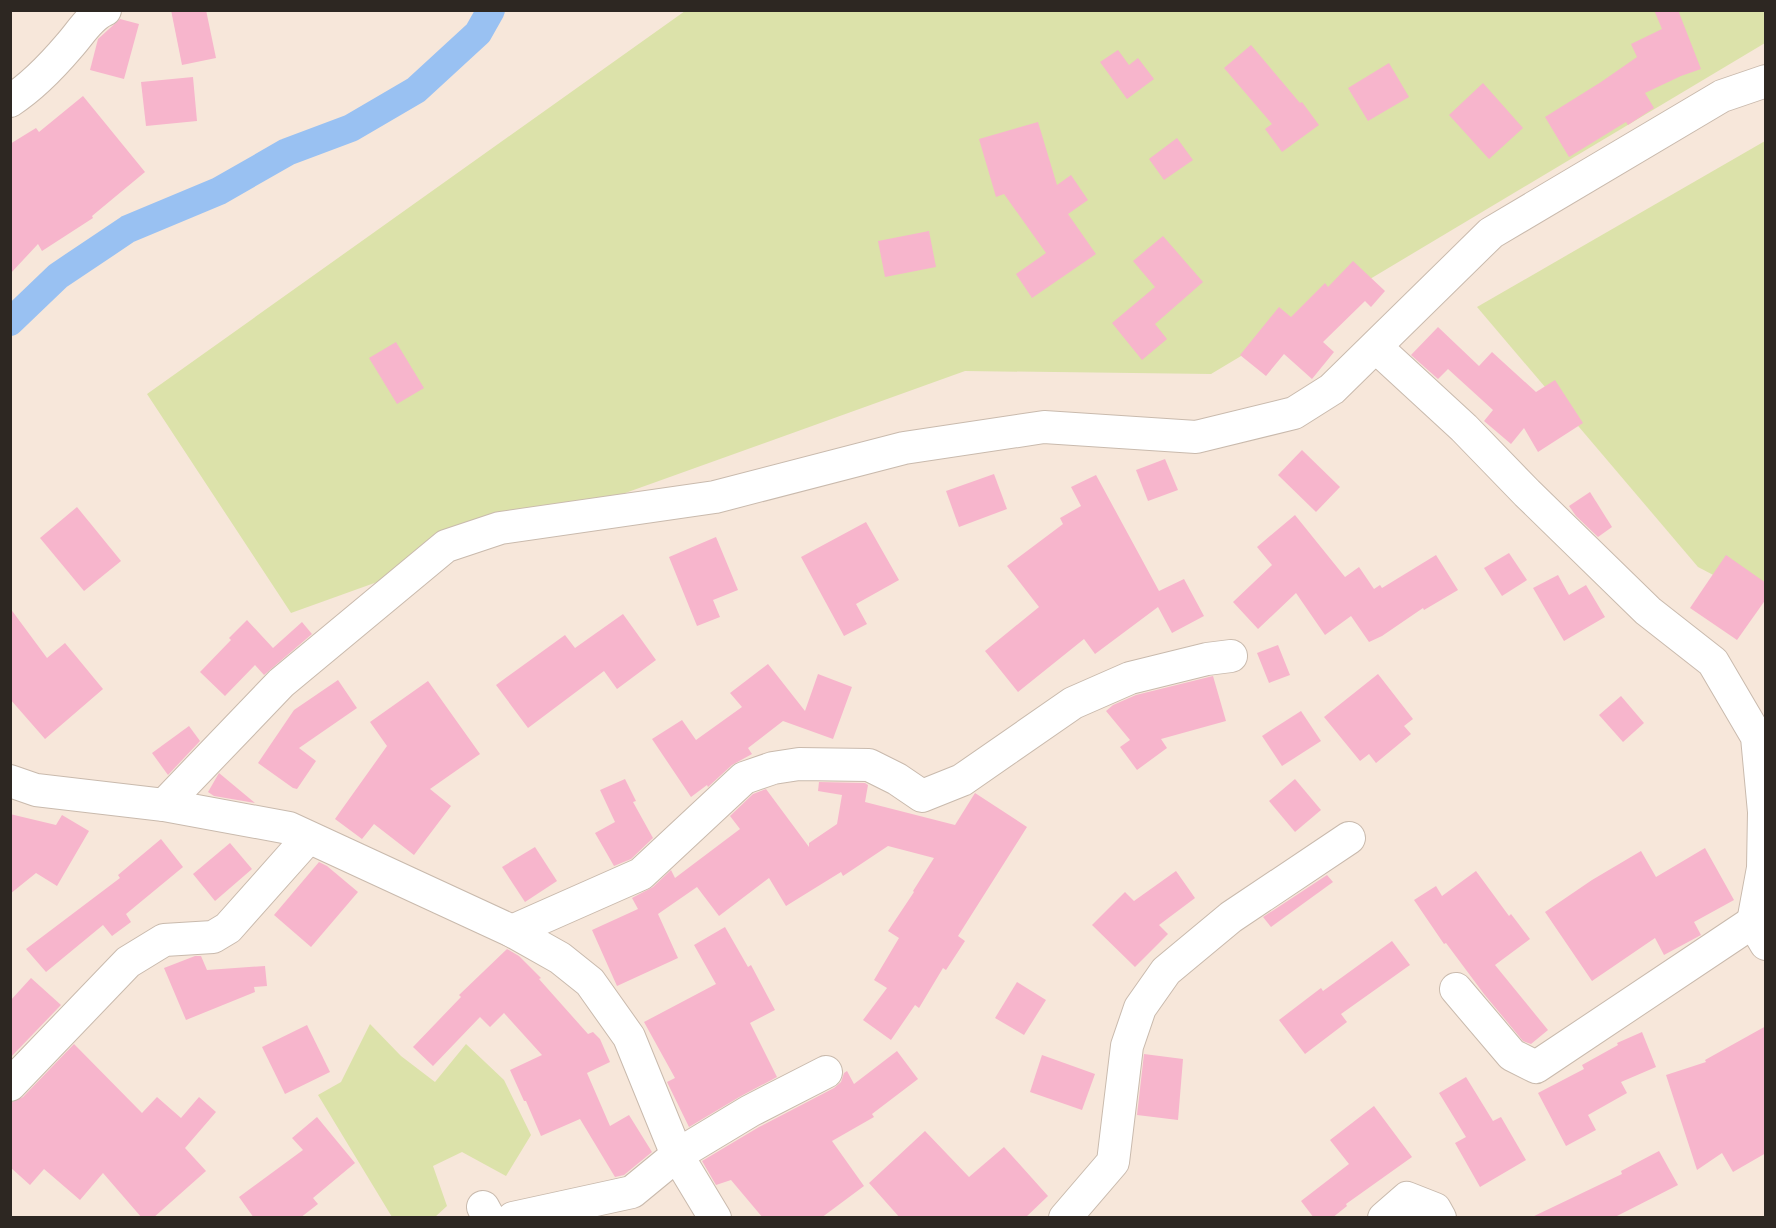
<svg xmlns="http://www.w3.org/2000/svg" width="1776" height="1228" font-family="Cabin,sans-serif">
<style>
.green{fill:#dce2aa}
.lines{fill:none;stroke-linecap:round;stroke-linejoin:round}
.canal{stroke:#99c1f2;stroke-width:28}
.building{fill:#f7b5cc}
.minor-casing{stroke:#c9baad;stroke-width:34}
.minor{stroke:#fff;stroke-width:32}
</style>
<rect width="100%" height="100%" fill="#f7e7da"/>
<g class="green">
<polygon points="685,11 1765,11 1765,43 1211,374 965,371 291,613 147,394"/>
<polygon points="1765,141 1765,602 1698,567 1477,307"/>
<polygon points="370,1024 401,1056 435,1082 466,1044 504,1080 531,1135 506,1176 462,1152 433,1166 447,1206 435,1217 392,1217 318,1095 341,1082"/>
</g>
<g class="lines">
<polyline class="canal" points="10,322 58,276 128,229 219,191 287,152 351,128 416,90 478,33 491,10"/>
</g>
<g class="building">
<polygon points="171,10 206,10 216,58 182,65"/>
<polygon points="1654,10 1678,10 1701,69 1681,76 1645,93 1654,108 1628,125 1626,122 1569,157 1545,117 1601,82 1637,57 1631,44 1662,29"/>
<polygon points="120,19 139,24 124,79 90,70 98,39"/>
<polygon points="1251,45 1300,103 1302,102 1319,125 1282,152 1265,129 1272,124 1224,68"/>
<polygon points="1118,50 1129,65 1138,58 1154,79 1127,99 1100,62"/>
<polygon points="1389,63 1409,97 1368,121 1348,88"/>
<polygon points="193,77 197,121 146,126 141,82"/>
<polygon points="1483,83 1523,128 1489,159 1449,115"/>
<polygon points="83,96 145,172 92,216 93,218 42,251 38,244 10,274 10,144 36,128 39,132"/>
<polygon points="1038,122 1057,185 1071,175 1088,200 1068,214 1096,254 1032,298 1016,274 1046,253 1004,194 996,197 979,139"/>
<polygon points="1177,138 1193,160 1164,180 1149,159"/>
<polygon points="929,231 936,267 885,277 878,241"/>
<polygon points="1163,236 1203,282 1155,324 1167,339 1142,360 1112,323 1155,287 1133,261"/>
<polygon points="1353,261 1385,291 1371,307 1365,301 1323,342 1334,352 1312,379 1284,354 1266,376 1240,355 1279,307 1291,317 1325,283 1328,287"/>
<polygon points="1438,327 1479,366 1492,352 1536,392 1555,380 1583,423 1538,452 1524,428 1511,444 1484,421 1493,410 1448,369 1438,379 1411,355"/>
<polygon points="396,342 424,388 397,404 369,358"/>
<polygon points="1302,450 1340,487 1316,512 1278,475"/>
<polygon points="1165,459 1178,490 1148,501 1136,470"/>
<polygon points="994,474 1007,509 959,527 946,491"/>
<polygon points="1096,475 1159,591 1184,579 1204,616 1172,633 1158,607 1095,654 1084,639 1018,692 985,651 1039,607 1007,566 1063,524 1060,518 1081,506 1071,487"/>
<polygon points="1590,492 1612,527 1598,537 1576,516 1569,506"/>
<polygon points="77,507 121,561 84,591 40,538"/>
<polygon points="1295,515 1345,577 1359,567 1374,589 1380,585 1382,588 1436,555 1458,590 1424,610 1423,608 1382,636 1369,642 1351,616 1325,635 1296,593 1258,629 1233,602 1272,565 1257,547"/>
<polygon points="866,522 899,580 856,604 867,624 844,636 801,557"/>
<polygon points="716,537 738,590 713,600 720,617 697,626 669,557"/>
<polygon points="1509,553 1527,580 1502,596 1484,568"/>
<polygon points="1726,555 1766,583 1766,599 1737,640 1690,608"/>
<polygon points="1558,575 1569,595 1586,585 1605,617 1564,641 1533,588"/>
<polygon points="10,608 47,658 65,643 103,689 45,739 10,699"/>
<polygon points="623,614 656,660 617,689 604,671 528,728 496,685 565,635 575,648"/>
<polygon points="247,620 273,648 302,622 312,634 264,675 255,665 225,696 200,672 231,640 229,638"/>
<polygon points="1278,645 1290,675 1269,683 1257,653"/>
<polygon points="768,664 805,711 818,674 852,687 833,739 783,721 748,748 752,754 732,765 708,787 707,785 691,797 652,739 682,720 696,740 742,707 730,693"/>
<polygon points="1378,674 1413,719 1404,726 1411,734 1376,763 1369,754 1360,761 1324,717"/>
<polygon points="1213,676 1226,721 1161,739 1167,748 1137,770 1120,747 1130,740 1106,711 1113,705 1136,695"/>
<polygon points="338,680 357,708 299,748 316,761 297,789 293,788 258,763 294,710"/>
<polygon points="428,681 480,754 430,789 451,806 414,855 374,824 362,839 335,819 387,746 370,722"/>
<polygon points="1621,696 1644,723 1623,742 1599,715"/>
<polygon points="1301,711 1321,741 1282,766 1262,736"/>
<polygon points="189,726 200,741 168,775 152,753"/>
<polygon points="219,773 255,803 214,796 208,792"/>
<polygon points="625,779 636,801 633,802 653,838 631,859 614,866 595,833 615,822 600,790"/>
<polygon points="1295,779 1321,810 1295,832 1269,801"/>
<polygon points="819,782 865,783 868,785 865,802 955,825 975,793 1027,827 958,936 965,941 946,970 943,968 919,1008 915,1005 891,1040 863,1020 887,988 874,980 899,938 888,931 914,892 913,891 934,858 888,846 843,876 841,872 786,906 769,878 719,916 697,887 658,914 678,958 617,986 592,930 638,909 632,898 653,887 671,870 675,878 740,829 730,816 753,794 766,789 809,847 809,843 837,824 842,795 818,791"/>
<polygon points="10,814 56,825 62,815 89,831 57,886 36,873 10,894"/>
<polygon points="161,839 183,867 126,914 131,922 112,936 103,925 46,972 26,949 120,878 118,875"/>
<polygon points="230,843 252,869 215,901 193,874"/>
<polygon points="535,847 557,881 525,902 502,867"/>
<polygon points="1705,848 1734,900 1694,922 1701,935 1664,955 1655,938 1592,981 1545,912 1592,880 1641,851 1656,877"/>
<polygon points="319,862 327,866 358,892 311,947 274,915"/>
<polygon points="1176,871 1195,898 1159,925 1168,934 1135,967 1092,925 1125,892 1134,901"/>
<polygon points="1476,871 1509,916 1511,914 1530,939 1495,965 1548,1030 1531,1044 1523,1041 1484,994 1446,943 1444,944 1414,900 1436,886 1442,896"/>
<polygon points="1327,875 1333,882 1271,927 1263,917"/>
<polygon points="725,927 748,967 751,965 775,1010 750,1023 777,1077 741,1096 689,1127 667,1082 675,1078 644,1022 716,984 694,945"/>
<polygon points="1392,941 1410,965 1341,1014 1347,1022 1305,1054 1279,1020 1321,988 1323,991"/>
<polygon points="507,949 519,956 541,978 539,979 588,1034 593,1032 600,1039 610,1062 587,1073 610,1126 629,1115 652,1152 624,1175 615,1177 580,1119 541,1136 526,1101 524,1101 510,1070 542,1055 504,1013 490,1027 480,1017 433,1066 413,1047 461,997 459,995"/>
<polygon points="195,956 201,956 207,970 265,966 267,986 254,987 255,992 186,1020 164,968"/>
<polygon points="31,978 61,1005 10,1058 10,1001"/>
<polygon points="1017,982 1046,1000 1024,1035 995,1018"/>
<polygon points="307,1025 330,1072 285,1094 262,1047"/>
<polygon points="1766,1026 1766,1153 1733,1172 1722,1153 1697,1170 1666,1075 1706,1062 1705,1060"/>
<polygon points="1642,1032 1656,1067 1621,1082 1627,1093 1588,1115 1596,1130 1566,1146 1538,1093 1584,1069 1582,1065 1618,1045 1617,1043"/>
<polygon points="74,1044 142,1113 157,1097 181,1118 199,1097 216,1112 185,1148 206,1171 153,1218 142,1218 103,1173 80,1200 44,1169 30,1185 10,1167 10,1103 23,1097"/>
<polygon points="897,1051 918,1079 872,1114 874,1117 832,1141 864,1186 821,1218 763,1218 731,1180 716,1185 702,1161 759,1127 834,1088 841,1082 844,1073 847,1071 854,1084"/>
<polygon points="1144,1054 1183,1059 1178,1120 1137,1115"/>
<polygon points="1042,1055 1095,1074 1082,1110 1030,1092"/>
<polygon points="1466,1077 1493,1121 1501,1117 1526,1160 1480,1187 1455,1143 1466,1137 1439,1093"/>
<polygon points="1374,1106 1412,1157 1346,1204 1347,1206 1332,1218 1314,1218 1301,1201 1349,1164 1330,1140"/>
<polygon points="317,1117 355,1163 313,1198 318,1204 300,1218 254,1218 239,1197 303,1150 292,1138"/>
<polygon points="925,1131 969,1177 1004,1147 1048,1196 1025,1218 900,1218 869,1183"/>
<polygon points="1659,1151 1678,1185 1613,1218 1530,1218 1622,1174 1621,1171"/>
</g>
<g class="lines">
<g class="minor-casing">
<g id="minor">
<path d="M10,101C33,86 52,66 69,46C80,34 90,16 105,10"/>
<polyline points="1376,347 1464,428 1527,493 1648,611 1713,662 1757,737 1764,812 1763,868 1753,922 1766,944"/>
<polyline points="10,781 36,790 164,805 289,828 512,931 560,958 590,982 629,1037 677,1155 715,1218"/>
<polyline points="164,805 281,683 446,546 500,528 715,497 904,448 1044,427 1196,437 1294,413 1332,389 1491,233 1722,96 1766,81"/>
<polyline points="512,931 641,874 744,778 773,768 799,764 869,765 897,779 922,796 962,780 1073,703 1130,678 1207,659 1231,656"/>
<polyline points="1456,989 1512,1055 1536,1067 1753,922"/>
<polyline points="10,1085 128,962 164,940 213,937 228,928 308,838"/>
<polyline points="483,1207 489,1218"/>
<polyline points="513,1218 632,1192 677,1155 750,1111 826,1072"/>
<polyline points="1065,1218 1113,1162 1127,1046 1140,1008 1166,971 1231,917 1349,838"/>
<polyline points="1384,1218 1407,1198 1435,1209 1440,1218"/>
</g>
</g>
<use href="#minor" class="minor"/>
</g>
<rect width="1776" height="1228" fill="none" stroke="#2d2722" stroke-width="24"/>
</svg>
